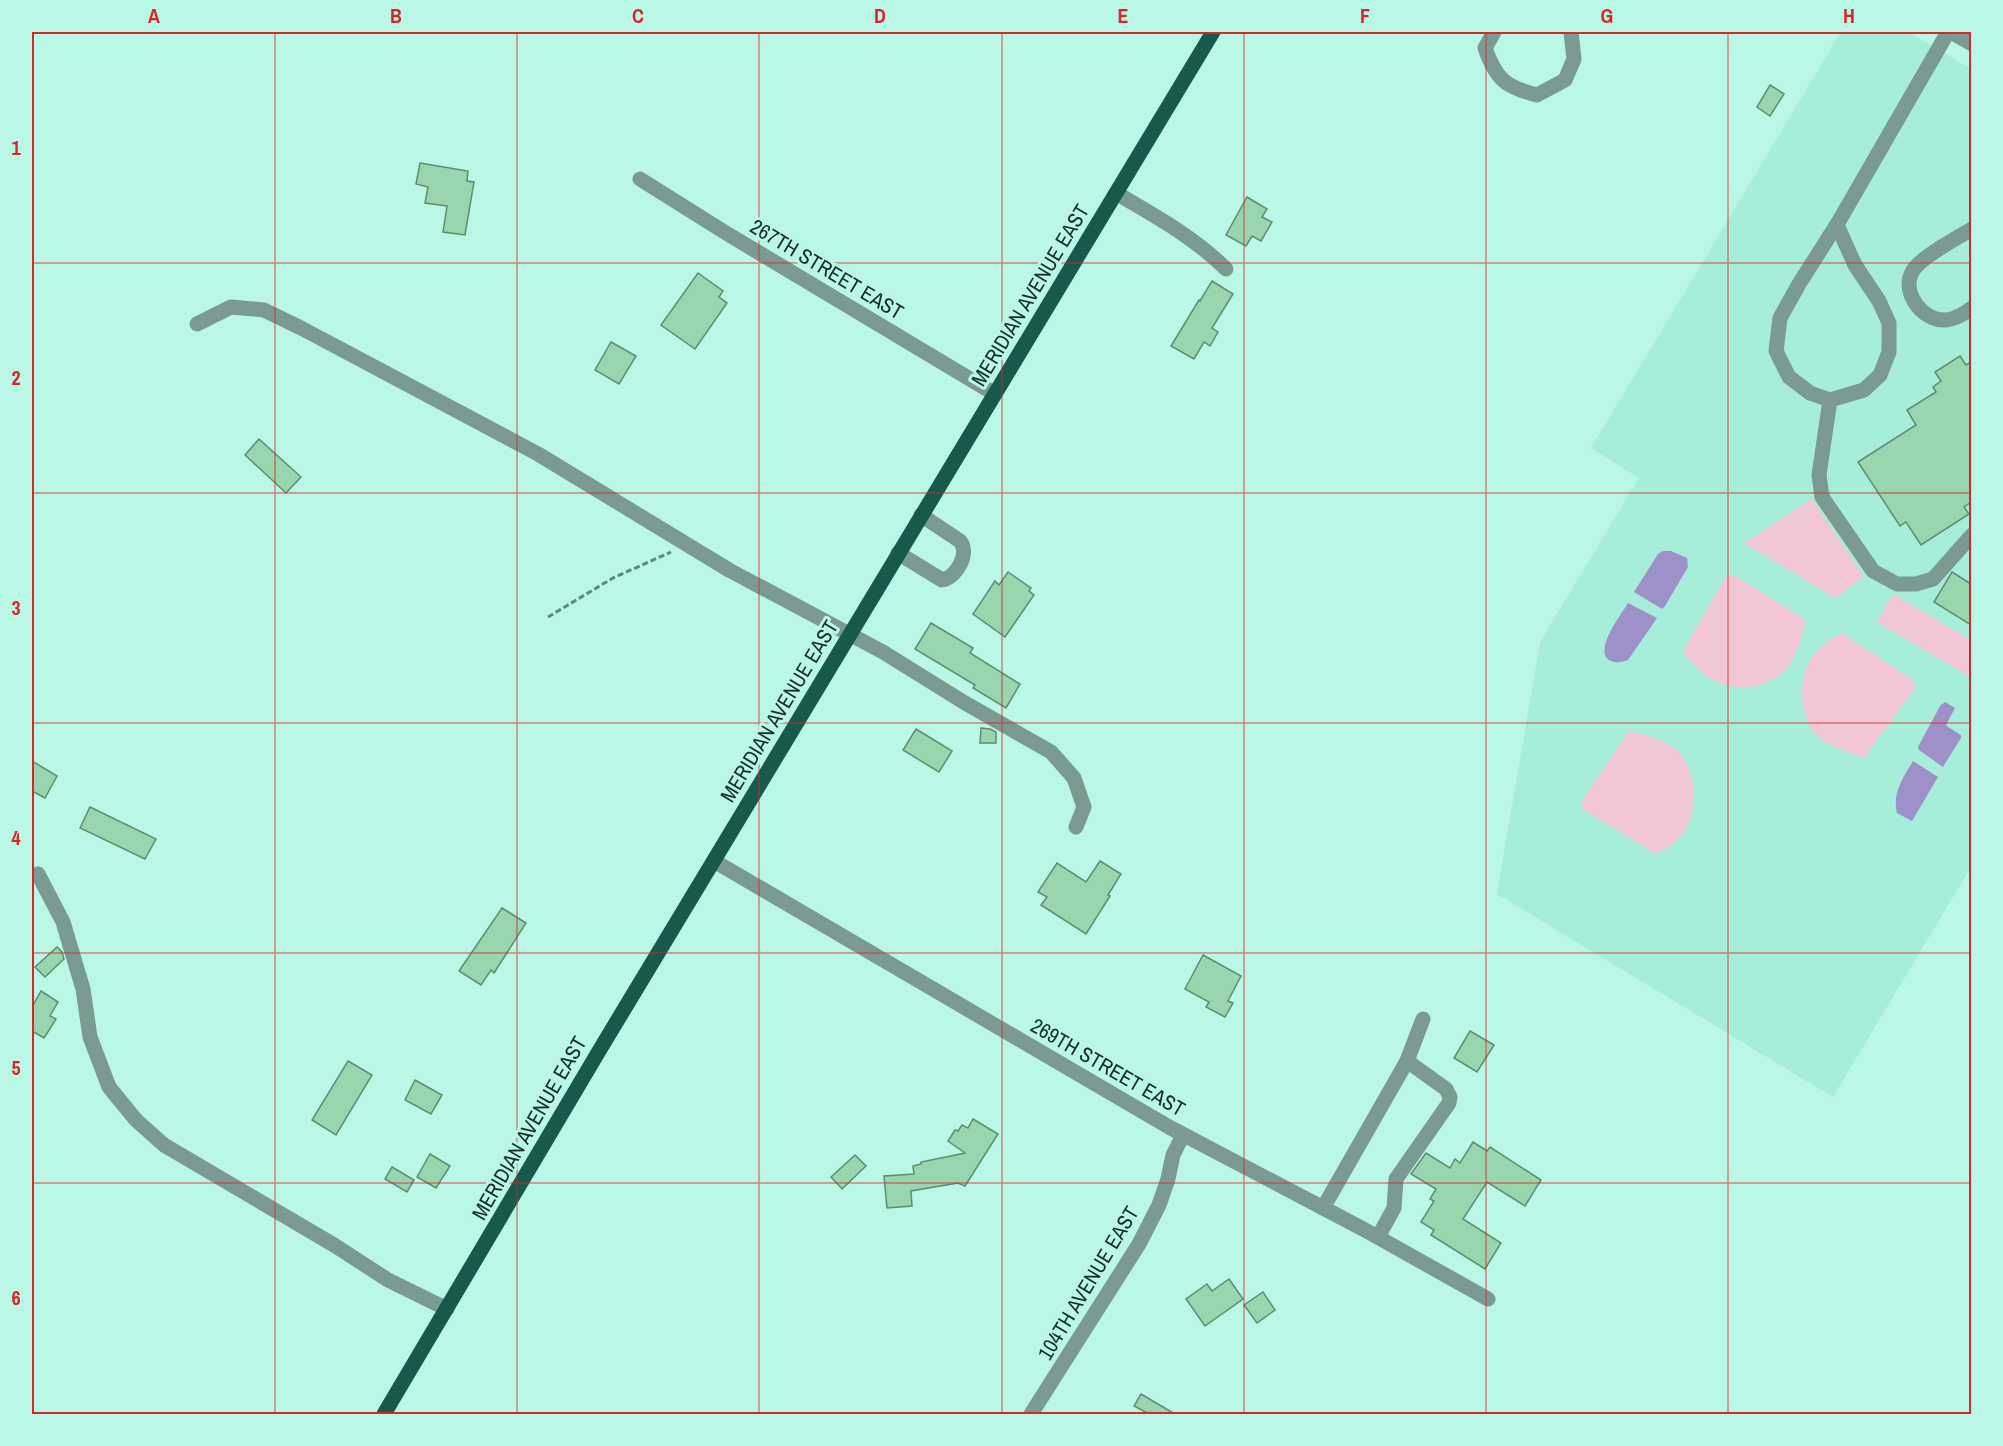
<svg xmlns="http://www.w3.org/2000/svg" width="2003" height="1446" font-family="'Archivo Narrow',sans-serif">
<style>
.built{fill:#a6eeda}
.green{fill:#f1c6d5}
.water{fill:#9e90c8}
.building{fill:#99d5ae;stroke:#608d70;stroke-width:1.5}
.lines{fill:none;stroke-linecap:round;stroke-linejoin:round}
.path{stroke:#5f897d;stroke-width:3;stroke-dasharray:6 3;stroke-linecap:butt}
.minor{stroke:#7b9a91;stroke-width:15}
.major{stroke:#17594b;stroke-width:15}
.grid{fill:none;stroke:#d62828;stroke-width:1.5;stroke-opacity:0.55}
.labels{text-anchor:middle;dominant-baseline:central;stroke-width:6;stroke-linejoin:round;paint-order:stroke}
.street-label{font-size:21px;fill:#152e27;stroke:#baf7e6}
.neatline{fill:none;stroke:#d62828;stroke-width:2}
.grid-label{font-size:20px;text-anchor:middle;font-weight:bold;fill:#d62828}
</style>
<rect width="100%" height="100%" fill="#baf7e6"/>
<polygon class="built" points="1841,32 1909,32 1971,69 1971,867 1833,1097 1497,894 1540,642 1639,478 1591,448"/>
<g class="green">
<polygon points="1812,499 1864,577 1835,598 1744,543"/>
<path d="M1732,574L1806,620C1802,636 1795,664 1781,674C1745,700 1705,686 1683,651L1725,578Z"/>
<polygon points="1893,594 1971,640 1971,671 1968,676 1877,622"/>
<path d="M1842,633L1913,680L1915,688L1864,758C1849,753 1821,744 1812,730C1797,704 1798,665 1823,645C1828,640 1836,636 1842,633Z"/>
<path d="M1629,731C1644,734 1672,742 1682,756C1699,781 1699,820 1676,841C1670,846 1663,850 1656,854L1584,810L1581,802Z"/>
</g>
<g class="water">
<polygon points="1663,551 1671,551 1687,558 1688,567 1665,606 1662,609 1634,592 1658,554"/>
<path d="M1628,603L1657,618L1628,660C1622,662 1615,664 1609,660C1594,649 1621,615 1628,603Z"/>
<polygon points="1945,702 1955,708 1946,725 1948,727 1961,735 1961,738 1943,767 1919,750 1918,747 1940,706"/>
<path d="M1913,761L1938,777L1912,821L1897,813C1892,793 1903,778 1913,761Z"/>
</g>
<g class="building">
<polygon points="1770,85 1784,94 1770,116 1757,107"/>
<polygon points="420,163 468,171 467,181 474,182 465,235 443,232 447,206 425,203 428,187 416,184"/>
<polygon points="1247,197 1267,209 1262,217 1272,222 1261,241 1252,236 1246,246 1226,235"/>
<polygon points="698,273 723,291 719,297 727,303 695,349 661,325"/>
<polygon points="1212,281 1233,294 1212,328 1218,332 1210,346 1204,342 1194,359 1171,346 1199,300 1200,301"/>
<polygon points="611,342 636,356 619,384 595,370"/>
<polygon points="1960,356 1966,365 1971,362 1971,502 1964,507 1969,514 1921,545 1906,522 1900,526 1858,462 1916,425 1907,410 1936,392 1933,387 1941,381 1935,372"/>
<polygon points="259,439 301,477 286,493 245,455"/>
<polygon points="1008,572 1031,588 1029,591 1034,595 1005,637 973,614 995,581 999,585"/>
<polygon points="1952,572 1971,584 1971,625 1934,602"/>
<polygon points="931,623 973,648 970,653 1020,684 1006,708 973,688 975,685 915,649"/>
<polygon points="981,728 990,729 996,732 996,743 980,743"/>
<polygon points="916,729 952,751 939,772 903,750"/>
<polygon points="32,761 57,776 45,798 32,791"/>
<polygon points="90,807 156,839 145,859 80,828"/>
<polygon points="1100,861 1121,874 1108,895 1110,896 1086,934 1041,905 1047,897 1038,892 1057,863 1086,882"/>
<polygon points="502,908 526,923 494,973 491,970 481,985 459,971"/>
<polygon points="57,947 62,952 64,959 45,977 35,967"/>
<polygon points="1203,955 1241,976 1228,1001 1233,1003 1225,1017 1206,1007 1209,1002 1185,989"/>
<polygon points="41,991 58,1002 50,1016 56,1019 44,1038 32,1031 32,1007"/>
<polygon points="1470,1031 1494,1045 1477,1072 1454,1058"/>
<polygon points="348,1061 372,1075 336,1135 312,1120"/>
<polygon points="415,1080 442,1095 431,1114 405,1100"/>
<polygon points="973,1119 998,1134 965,1186 958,1183 911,1191 912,1206 887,1208 884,1176 914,1174 913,1166 921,1164 921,1162 965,1153 948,1141 955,1130 958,1131 962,1125 968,1128"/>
<polygon points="1473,1142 1487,1151 1490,1147 1541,1180 1525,1206 1487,1182 1463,1219 1501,1243 1485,1269 1431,1235 1434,1230 1421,1222 1434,1201 1430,1199 1436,1189 1411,1174 1426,1153 1450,1168 1455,1159 1460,1163"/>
<polygon points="430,1154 450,1166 436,1188 417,1177"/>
<polygon points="855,1155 866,1166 842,1189 831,1177"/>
<polygon points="392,1167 414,1180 407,1192 385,1179"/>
<polygon points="1229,1279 1243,1299 1205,1326 1186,1299 1207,1284 1212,1291"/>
<polygon points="1263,1292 1275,1310 1257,1323 1244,1305"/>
<polygon points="1141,1394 1175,1414 1149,1414 1134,1406"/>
</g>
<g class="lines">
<polyline class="path" points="548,617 613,578 671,552"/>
<g class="minor">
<path d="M1494,32L1485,48C1496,79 1505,87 1537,95L1565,80L1574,59L1571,32"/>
<polyline points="1948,32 1839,221 1799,284 1780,318 1776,351 1789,377 1810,393 1830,400 1819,475 1822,497 1873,571 1897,584 1916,584 1933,579 1972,535"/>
<polyline points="1951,32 1972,44"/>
<polyline points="640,179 726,233 995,394"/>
<path d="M1116,193C1155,216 1194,237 1226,269"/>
<path d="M1972,229C1957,238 1919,258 1912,272C1901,294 1924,322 1946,320C1956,319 1964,314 1972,308"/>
<polyline points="197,324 231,307 264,310 303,329 538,454 729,570 883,652 965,703 1051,752 1074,778 1084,807 1076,827"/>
<polyline points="1830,400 1864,390 1880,375 1889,352 1889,323 1879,301 1855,265 1837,225"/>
<path d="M898,553L942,580C957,577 970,553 960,541L921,515"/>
<polyline points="714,861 1169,1127 1365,1230 1488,1299"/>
<polyline points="38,874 63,922 83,989 90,1037 109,1087 136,1120 164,1145 334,1245 388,1280 447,1309"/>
<polyline points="1323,1208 1407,1061 1423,1019"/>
<polyline points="1378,1237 1394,1208 1396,1179 1449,1103 1450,1097 1446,1089 1407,1061"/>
<polyline points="1031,1414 1139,1244 1159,1205 1168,1179 1173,1155 1183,1135"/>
</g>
<polyline class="major" points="384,1414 599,1051 1213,32"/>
</g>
<path class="grid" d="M275,32V1414M517,32V1414M759,32V1414M1002,32V1414M1244,32V1414M1486,32V1414M1728,32V1414M32,263H1972M32,493H1972M32,723H1972M32,953H1972M32,1183H1972"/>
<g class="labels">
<g class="street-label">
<text transform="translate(827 269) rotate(31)">267TH STREET EAST</text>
<text transform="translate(1030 295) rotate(-59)">MERIDIAN AVENUE EAST</text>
<text transform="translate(779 711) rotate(-59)">MERIDIAN AVENUE EAST</text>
<text transform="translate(1108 1067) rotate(30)">269TH STREET EAST</text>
<text transform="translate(529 1128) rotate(-60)">MERIDIAN AVENUE EAST</text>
<text transform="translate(1088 1283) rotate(-59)">104TH AVENUE EAST</text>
</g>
</g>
<rect width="2003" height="1446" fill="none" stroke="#baf7e6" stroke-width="66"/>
<rect x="33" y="33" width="1937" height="1380" class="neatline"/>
<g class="grid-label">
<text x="154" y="23">A</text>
<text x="396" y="23">B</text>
<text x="638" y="23">C</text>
<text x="880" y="23">D</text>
<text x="1123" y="23">E</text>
<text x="1365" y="23">F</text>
<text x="1607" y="23">G</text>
<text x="1849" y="23">H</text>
<text x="16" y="155">1</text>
<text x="16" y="385">2</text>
<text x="16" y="615">3</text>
<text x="16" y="845">4</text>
<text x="16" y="1075">5</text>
<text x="16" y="1305">6</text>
</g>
</svg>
